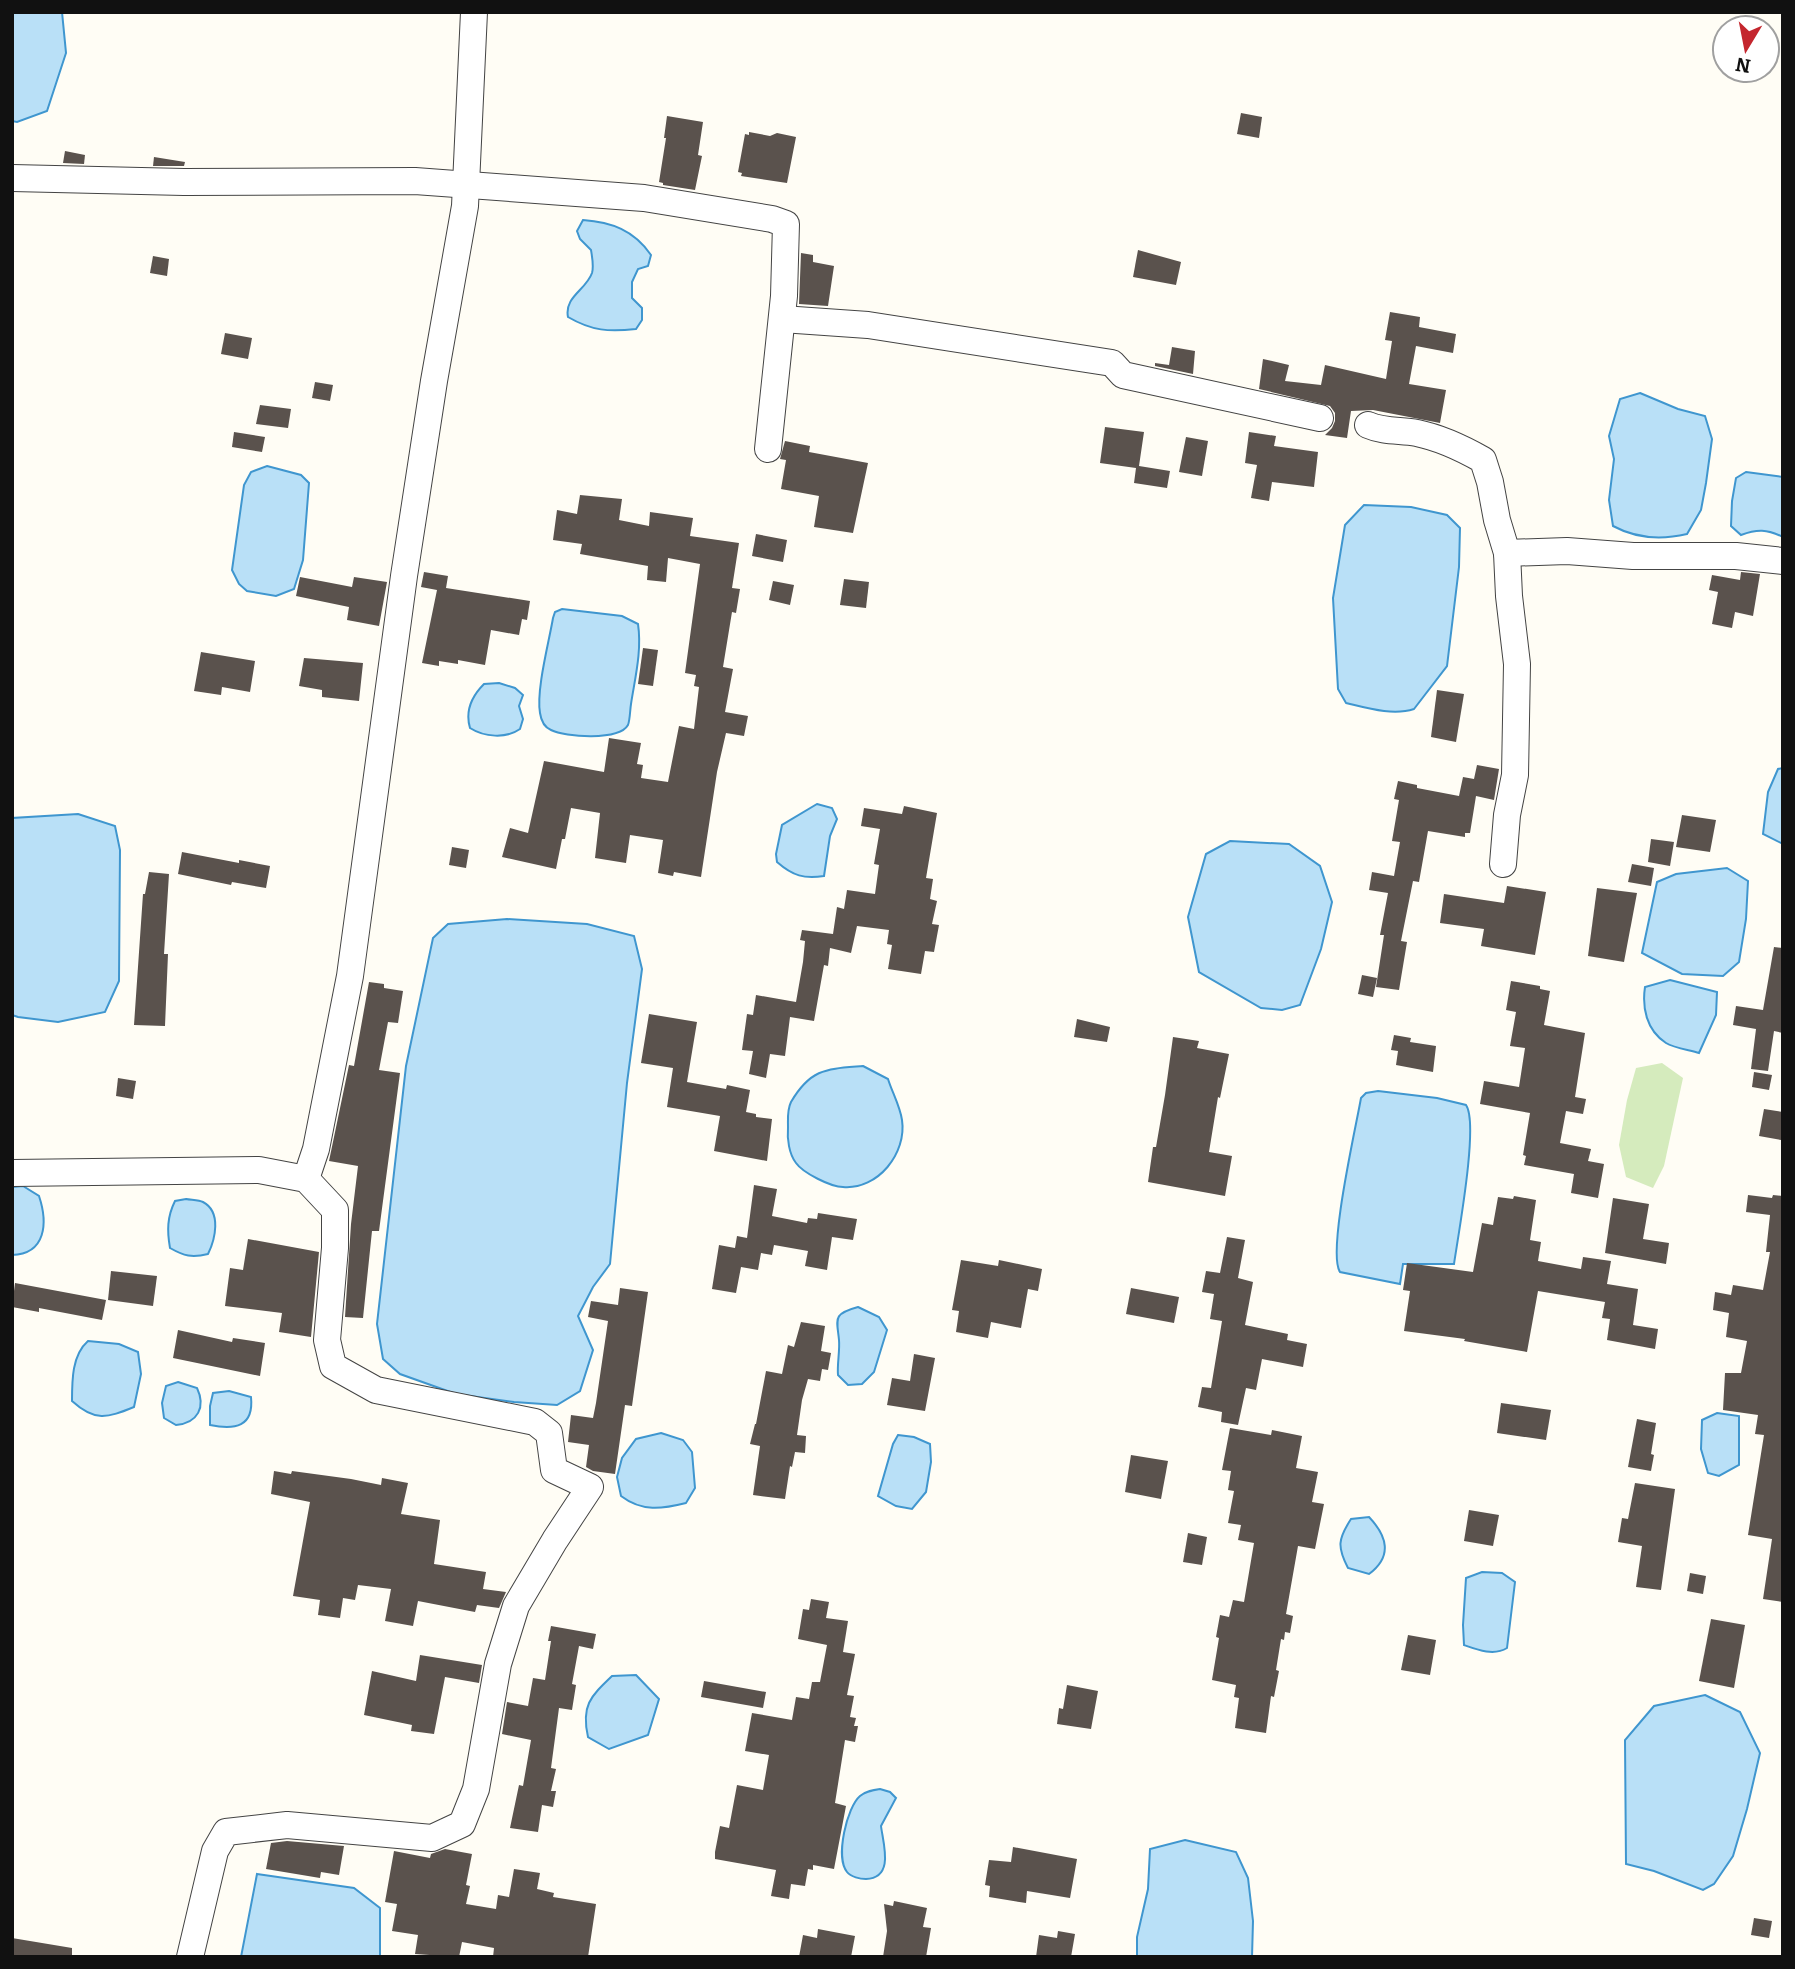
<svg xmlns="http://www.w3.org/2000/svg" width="1795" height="1969" font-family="Bitter,serif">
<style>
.green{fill:#d5ebbd}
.water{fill:#b9e0f7;stroke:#3f96cf;stroke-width:2}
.building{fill:#5a524d}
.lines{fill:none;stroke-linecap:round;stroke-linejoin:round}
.minor-casing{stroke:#444;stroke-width:28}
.minor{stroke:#fff;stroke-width:26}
</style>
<rect width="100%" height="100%" fill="#fffdf5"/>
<polygon class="green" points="1662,1063 1683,1078 1664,1166 1653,1188 1626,1177 1619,1145 1627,1100 1636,1068"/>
<g class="water">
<polygon points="12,12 62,12 66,53 47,111 17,122 12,121"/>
<path d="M583,220C611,222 634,230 651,255L648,266L638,269L632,282V298L642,308V320L636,329C609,332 592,331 568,317C564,297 586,290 592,273C594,266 592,256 591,250L580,239L577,231Z"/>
<path d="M1640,393L1678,409L1705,416L1712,439L1706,483L1701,510L1687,534C1661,540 1637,539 1613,526L1609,500L1614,459L1609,436L1620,399Z"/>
<polygon points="267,466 301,475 309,483 303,560 294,589 276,596 247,591 239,584 232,570 244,485 251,472"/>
<path d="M1746,472L1783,477V537C1767,529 1757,529 1741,535L1731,526L1732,501L1736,478Z"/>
<path d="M1364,505L1411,507L1447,515L1460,528L1459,567L1447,666L1414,709C1393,716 1367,708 1346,703L1338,689L1333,598L1345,525Z"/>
<path d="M562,609L622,616L638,624C642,651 635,678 631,704C630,710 630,720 628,725C619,741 565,737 551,730C544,727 541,720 540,713C536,690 549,642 553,618L555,612Z"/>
<path d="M499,683L515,688L523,695L519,706L523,719L520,729C506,739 484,737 470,728C465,711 472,696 484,684Z"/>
<polygon points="1783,768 1783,844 1763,834 1768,792 1778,769"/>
<path d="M817,804L832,808L837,819L830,836L824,876C804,879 793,876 777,862L776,854L782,825Z"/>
<polygon points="78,814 115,826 120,850 119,981 105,1012 58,1022 18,1017 12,1015 12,818"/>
<polygon points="1230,841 1289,844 1320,866 1332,902 1321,949 1300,1005 1282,1010 1261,1008 1199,972 1188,917 1206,854"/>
<polygon points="1727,868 1748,881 1746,919 1739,962 1723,976 1682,974 1642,953 1657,882 1676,874"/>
<polygon points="507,919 587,924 634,936 642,969 627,1083 610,1264 593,1287 578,1316 593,1350 580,1391 557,1405 514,1402 456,1394 400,1374 383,1359 377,1324 406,1066 433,938 448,924"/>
<path d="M1670,980L1717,992L1716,1015L1699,1053C1689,1050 1674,1048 1666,1043C1646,1030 1642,1007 1645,987Z"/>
<path d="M863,1066L888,1079C892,1092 900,1106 902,1120C907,1153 878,1190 843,1187C831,1187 803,1173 796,1163C789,1154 787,1139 788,1127C788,1118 787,1110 791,1102C811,1068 827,1069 863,1066Z"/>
<path d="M1378,1091L1437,1098L1466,1105C1479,1123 1458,1236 1454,1264H1403L1400,1284L1340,1272C1327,1253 1356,1127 1361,1098L1366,1093Z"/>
<path d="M23,1186L39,1196C48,1223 46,1254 12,1255V1187Z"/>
<path d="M186,1199C191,1200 199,1200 203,1202C222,1212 215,1240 208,1254C192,1258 184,1256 170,1248C167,1231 167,1217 175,1201Z"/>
<path d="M858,1307L879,1317L887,1330L874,1372L862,1384L848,1385L838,1375C837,1364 840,1351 839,1340C837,1319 832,1314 858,1307Z"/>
<path d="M88,1341L119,1344L138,1352L141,1374L134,1407C107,1418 95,1422 72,1401C72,1380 72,1355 88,1341Z"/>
<path d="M178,1382L197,1388C206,1407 198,1423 176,1425L164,1418L162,1403L166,1386Z"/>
<path d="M229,1391L251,1397C254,1427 235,1430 210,1425V1406L213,1393Z"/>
<polygon points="1717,1413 1739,1416 1739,1465 1719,1476 1708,1473 1701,1449 1702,1420"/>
<path d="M661,1433L683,1440L692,1452L695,1488L686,1503C662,1509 642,1512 621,1496L617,1477L622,1458L636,1439Z"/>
<polygon points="898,1435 914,1437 930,1444 931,1462 926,1492 912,1509 896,1506 878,1496 893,1444"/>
<path d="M1369,1517C1387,1536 1393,1556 1369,1574L1348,1568C1337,1547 1338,1539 1351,1519Z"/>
<path d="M1482,1572L1502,1573L1515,1582L1507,1648C1494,1656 1478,1650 1464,1645L1463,1625L1466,1578Z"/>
<path d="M636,1675L659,1699L648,1735L609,1749L588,1737C581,1706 590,1697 612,1676Z"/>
<polygon points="1705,1695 1740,1712 1760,1753 1747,1809 1733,1856 1714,1884 1703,1890 1654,1871 1626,1864 1625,1740 1654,1706"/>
<path d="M880,1789L890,1792L896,1798L881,1826C883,1843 895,1878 866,1879C860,1879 851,1877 847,1872C835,1857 847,1807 860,1796C866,1791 873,1790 880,1789Z"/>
<polygon points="1185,1840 1236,1852 1248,1878 1253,1921 1252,1957 1137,1957 1137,1937 1148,1889 1150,1849"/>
<polygon points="257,1874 354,1888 380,1908 380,1957 241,1957"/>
</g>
<g class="building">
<polygon points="1241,113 1262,117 1259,138 1237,134"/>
<polygon points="667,116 703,122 698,155 702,156 695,190 663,185 663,183 659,182 666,138 664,138"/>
<polygon points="749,132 770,136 777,133 796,137 787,183 741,176 742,173 738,172 745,134 749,135"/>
<polygon points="65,151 85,155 84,164 63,163"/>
<polygon points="154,157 185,162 184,166 153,166"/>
<polygon points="1138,250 1181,262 1176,285 1133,277"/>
<polygon points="801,253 813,255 813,262 834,266 828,306 799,304"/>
<polygon points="153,256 169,259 167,276 150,273"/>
<polygon points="1390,312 1420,317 1419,327 1456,334 1453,353 1416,346 1409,384 1446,390 1440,423 1373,410 1351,411 1347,438 1325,435 1332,428 1335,421 1335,413 1330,406 1259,389 1263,359 1289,365 1285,381 1321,385 1325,365 1386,379 1392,341 1385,340"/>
<polygon points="225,333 252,338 248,359 221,354"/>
<polygon points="1172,347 1195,351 1193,374 1155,366 1155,363 1169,365"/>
<polygon points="315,382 333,385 330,401 312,398"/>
<polygon points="260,405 291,409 288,428 256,424"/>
<polygon points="1105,427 1144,432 1139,466 1170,471 1167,488 1134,483 1136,468 1100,463"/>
<polygon points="234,432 265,437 262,452 232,447"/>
<polygon points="1249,432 1276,436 1274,446 1318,452 1314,487 1272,482 1269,501 1251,498 1257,465 1245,463"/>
<polygon points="1186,437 1208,441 1202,476 1179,472"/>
<polygon points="785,441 810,446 809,452 868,463 853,533 814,527 819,496 781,489 786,460 780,459"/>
<polygon points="580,495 622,499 619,520 649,526 650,512 693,518 690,536 739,543 732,588 740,589 736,613 732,612 723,667 733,669 725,712 748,716 744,736 726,733 717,772 701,877 674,872 673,876 658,873 663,840 630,835 626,863 595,858 600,813 571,808 565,839 562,839 556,869 502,857 510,828 528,833 544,761 604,772 609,738 641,743 637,764 643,765 641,778 668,782 679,726 694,729 699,687 694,686 696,675 685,673 700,564 668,558 666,582 647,580 648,566 580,554 582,544 553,540 557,510 577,514"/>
<polygon points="756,534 787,540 783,562 752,556"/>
<polygon points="424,572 448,576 446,588 530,601 527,620 522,619 519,635 491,630 485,665 458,660 458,664 439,661 439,666 422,663 437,590 421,587"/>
<polygon points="1741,572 1760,574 1753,616 1735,612 1732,628 1712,624 1718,592 1709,590 1712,575 1740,580"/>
<polygon points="300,577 352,587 354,577 387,582 379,626 347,620 349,607 296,596"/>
<polygon points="844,579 869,582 866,608 840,605"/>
<polygon points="773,581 794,585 790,605 769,600"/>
<polygon points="643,648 658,650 653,686 638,684"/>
<polygon points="201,652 255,661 250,692 222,687 221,695 194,691"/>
<polygon points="304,658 363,663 359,701 322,697 322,690 299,686"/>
<polygon points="1437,690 1464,694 1456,742 1431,737"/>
<polygon points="1477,765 1499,769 1494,800 1476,796 1470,833 1465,833 1465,837 1428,831 1419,882 1413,881 1401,941 1407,942 1399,990 1376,987 1384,935 1380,935 1388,893 1369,890 1372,872 1394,876 1400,842 1392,841 1399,800 1394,799 1398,781 1417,785 1417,788 1459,796 1463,777 1474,779"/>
<polygon points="904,806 937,813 926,878 933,879 930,899 937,901 932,924 939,925 934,952 925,951 921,974 888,969 892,945 887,944 889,930 857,926 851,953 830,948 828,966 824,965 814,1021 790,1017 785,1056 770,1054 766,1078 749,1074 753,1051 742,1050 747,1014 753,1015 756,995 796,1002 803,962 805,941 800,940 802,930 833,934 837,907 844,909 847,890 875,894 879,865 874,864 880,829 861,826 864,808 902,814"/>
<polygon points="1682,815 1716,820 1710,852 1676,847"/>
<polygon points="1651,839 1674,842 1670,866 1648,862"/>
<polygon points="452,847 469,850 466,868 449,865"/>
<polygon points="182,852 239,863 239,860 270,866 266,888 232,882 231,885 178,874"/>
<polygon points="1632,864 1654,868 1651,886 1628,882"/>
<polygon points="149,872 169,874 164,954 168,954 165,1026 134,1025 143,894 145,894"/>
<polygon points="1507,886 1546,892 1535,955 1481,946 1484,929 1440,923 1444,894 1504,903"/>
<polygon points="1597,888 1637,893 1624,962 1588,956"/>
<polygon points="1774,947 1783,948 1783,1033 1774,1031 1768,1071 1751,1069 1756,1029 1733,1025 1736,1006 1763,1010"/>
<polygon points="1362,975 1377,978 1373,997 1358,994"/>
<polygon points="1511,981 1540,986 1540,989 1550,991 1544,1025 1585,1033 1575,1097 1586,1099 1583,1114 1566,1111 1560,1143 1591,1149 1588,1161 1604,1164 1598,1198 1571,1193 1574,1174 1524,1165 1526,1156 1523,1155 1530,1113 1480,1104 1484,1081 1519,1087 1525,1048 1510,1046 1516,1012 1506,1010"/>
<polygon points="369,982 384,984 384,988 403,991 398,1023 388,1022 379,1070 400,1073 379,1231 372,1231 363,1318 345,1317 351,1224 358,1166 329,1161 349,1065 354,1066"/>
<polygon points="649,1014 697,1022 687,1082 726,1089 727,1085 750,1090 746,1112 756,1114 756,1117 772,1119 767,1161 714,1151 720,1116 667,1107 673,1068 641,1063"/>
<polygon points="1077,1019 1110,1027 1107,1042 1074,1037"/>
<polygon points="1394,1035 1411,1038 1410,1042 1436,1046 1433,1072 1396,1065 1398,1051 1391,1050"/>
<polygon points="1173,1037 1199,1041 1197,1048 1229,1054 1220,1098 1218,1097 1209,1152 1232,1156 1225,1196 1148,1182 1153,1147 1156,1147 1165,1095"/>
<polygon points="1754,1072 1772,1075 1769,1090 1752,1087"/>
<polygon points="118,1078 136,1081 133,1099 116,1096"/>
<polygon points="1764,1109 1783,1112 1781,1140 1759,1136"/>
<polygon points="754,1185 777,1189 772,1216 807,1223 808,1218 817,1219 818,1213 857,1219 853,1240 832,1237 827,1270 805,1266 808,1251 774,1245 772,1255 761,1253 758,1270 741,1267 736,1293 712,1289 719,1245 735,1248 737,1236 747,1238"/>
<polygon points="1748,1195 1772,1198 1773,1195 1783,1196 1783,1602 1763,1599 1772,1539 1748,1535 1764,1435 1755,1434 1758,1415 1723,1410 1725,1373 1741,1373 1747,1341 1726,1337 1729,1313 1713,1310 1715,1292 1731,1295 1733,1285 1763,1290 1770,1252 1766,1252 1770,1215 1746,1212"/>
<polygon points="1514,1196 1536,1200 1530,1240 1541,1242 1538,1261 1581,1269 1583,1257 1611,1261 1607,1284 1638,1289 1633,1325 1658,1329 1655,1349 1607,1340 1610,1319 1602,1318 1605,1302 1538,1291 1527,1352 1464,1341 1465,1339 1404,1331 1410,1291 1403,1290 1407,1263 1473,1272 1482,1223 1493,1225 1498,1197 1513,1199"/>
<polygon points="1613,1198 1649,1204 1643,1239 1669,1243 1666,1264 1605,1253"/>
<polygon points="1227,1237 1245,1240 1238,1278 1253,1282 1245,1325 1288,1334 1287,1340 1307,1344 1303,1367 1262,1359 1256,1390 1246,1388 1238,1425 1221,1422 1222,1412 1198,1407 1202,1387 1211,1388 1222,1321 1210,1319 1214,1294 1202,1292 1206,1271 1220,1273"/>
<polygon points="248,1239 319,1252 311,1337 279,1332 282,1313 225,1306 230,1268 243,1270"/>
<polygon points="961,1260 998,1266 999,1260 1042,1269 1038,1291 1028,1289 1021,1328 991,1322 988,1338 956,1332 959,1311 952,1310"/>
<polygon points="111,1271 157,1276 153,1306 108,1300"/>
<polygon points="15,1283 106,1300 102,1320 39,1308 39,1312 12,1307"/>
<polygon points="620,1288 648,1292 632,1406 625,1405 615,1474 593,1471 586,1467 589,1445 568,1442 571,1415 593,1418 596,1403 608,1321 588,1317 591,1301 618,1305"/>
<polygon points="1131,1288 1179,1297 1174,1323 1126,1314"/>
<polygon points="801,1322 825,1326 821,1351 831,1353 828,1370 822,1369 820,1381 808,1379 802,1400 797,1435 806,1436 805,1453 795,1452 792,1467 790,1466 785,1499 753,1495 760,1446 750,1444 755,1424 756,1424 766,1371 782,1374 788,1345 794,1347"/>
<polygon points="178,1330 232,1342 233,1338 265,1343 260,1376 173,1358"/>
<polygon points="914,1354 935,1358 925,1411 887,1405 892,1378 910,1381"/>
<polygon points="1501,1403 1551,1410 1546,1440 1497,1433"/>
<polygon points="1637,1419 1656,1423 1651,1454 1654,1455 1651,1471 1628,1467"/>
<polygon points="1230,1428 1271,1435 1272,1430 1302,1436 1296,1468 1318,1472 1312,1502 1324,1504 1315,1549 1298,1546 1286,1614 1293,1616 1290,1633 1285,1632 1284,1640 1281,1639 1276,1670 1279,1671 1274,1697 1271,1696 1266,1733 1235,1728 1239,1698 1234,1697 1236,1685 1212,1680 1219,1638 1216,1637 1220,1615 1229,1617 1233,1600 1244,1602 1254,1543 1238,1540 1241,1525 1228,1523 1234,1491 1228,1490 1231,1471 1222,1470"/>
<polygon points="1131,1455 1168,1461 1161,1499 1125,1492"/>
<polygon points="274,1471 291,1474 292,1471 351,1479 381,1485 382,1478 408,1483 401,1514 440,1520 434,1564 486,1572 483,1589 506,1592 499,1608 477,1605 475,1612 418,1601 413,1626 385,1621 391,1589 358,1585 355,1600 343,1598 340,1618 318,1615 320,1600 293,1596 310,1502 271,1494"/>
<polygon points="1635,1483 1675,1489 1661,1590 1636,1587 1642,1546 1618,1542 1622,1518 1628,1519"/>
<polygon points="1469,1510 1499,1515 1493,1546 1464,1541"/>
<polygon points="1188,1533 1207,1537 1202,1565 1183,1562"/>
<polygon points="1690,1573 1706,1576 1703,1594 1687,1591"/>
<polygon points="811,1599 829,1602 826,1618 848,1621 843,1652 855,1654 847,1695 854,1696 850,1717 856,1718 854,1726 858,1726 855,1742 845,1740 835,1803 846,1806 834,1869 813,1865 813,1870 808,1869 805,1886 791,1884 789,1899 771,1896 776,1870 715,1859 715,1852 720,1826 729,1828 737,1785 763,1790 769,1755 745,1751 752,1713 792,1720 796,1697 809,1699 812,1682 820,1682 827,1645 798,1639 803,1609 809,1610"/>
<polygon points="1711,1619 1745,1625 1734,1688 1699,1681"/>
<polygon points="551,1626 596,1634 593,1649 579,1646 572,1684 576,1685 572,1710 559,1708 551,1768 556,1769 551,1791 556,1791 553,1807 542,1805 538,1832 510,1828 519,1785 523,1786 531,1740 502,1734 507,1702 528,1706 533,1678 545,1680 551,1641 548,1641"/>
<polygon points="1408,1635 1436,1640 1430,1675 1401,1670"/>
<polygon points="420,1655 482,1665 479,1683 445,1677 434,1734 411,1731 412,1725 364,1715 372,1671 416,1681"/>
<polygon points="704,1681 766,1692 763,1708 701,1697"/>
<polygon points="1067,1685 1098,1691 1091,1729 1057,1724 1059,1708 1063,1709"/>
<polygon points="287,1841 344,1846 339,1875 321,1872 320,1878 266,1869 271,1843"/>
<polygon points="1013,1847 1077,1859 1070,1898 1027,1891 1026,1903 989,1897 990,1886 985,1885 989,1860 1011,1862"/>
<polygon points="445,1849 472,1854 466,1885 470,1886 466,1904 496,1909 498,1895 509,1897 514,1869 540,1873 537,1889 554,1893 553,1897 596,1904 588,1957 493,1957 494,1948 462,1942 459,1957 415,1954 418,1935 392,1931 397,1904 385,1902 394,1851 430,1858 431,1854"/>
<polygon points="894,1901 927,1908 923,1927 931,1928 926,1957 883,1957 887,1931 884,1904 893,1906"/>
<polygon points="1754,1918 1772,1921 1769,1938 1751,1935"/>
<polygon points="818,1929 855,1936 851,1957 799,1957 803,1935 817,1938"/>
<polygon points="1058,1931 1075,1934 1071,1957 1036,1957 1039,1935 1057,1938"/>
<polygon points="12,1938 72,1948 72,1957 12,1957"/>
</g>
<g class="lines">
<g class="minor-casing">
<g id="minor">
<polyline points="12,178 184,182 415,181 644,198 772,219 786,224 784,296 768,449"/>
<polyline points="782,319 868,325 1112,363 1123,375 1320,418"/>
<path d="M1368,425C1384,432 1400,430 1417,433C1441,438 1462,448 1483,460L1490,482L1497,520L1507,553L1509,596L1517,664L1515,775L1507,815L1503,864"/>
<polyline points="1507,553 1567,551 1633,556 1736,556 1783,561"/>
<polyline points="12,1173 259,1170 306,1179 335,1210 335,1248 327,1340 333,1366 376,1390 535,1422 549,1433 554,1470 590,1487 555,1540 516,1606 498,1664 476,1789 462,1824 432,1838 287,1825 226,1832 215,1851 190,1957"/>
<polyline points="306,1179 316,1149 350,976 404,576 434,381 465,206 474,12"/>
</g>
</g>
<use href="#minor" class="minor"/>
</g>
<rect width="1795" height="1969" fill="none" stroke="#111111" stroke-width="28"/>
<g transform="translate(1746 49) rotate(190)"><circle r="33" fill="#ffffff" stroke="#a0a0a0" stroke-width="2"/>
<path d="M0-5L12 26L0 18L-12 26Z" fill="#c4262e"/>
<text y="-10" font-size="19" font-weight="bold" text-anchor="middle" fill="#111111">N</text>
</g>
</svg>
